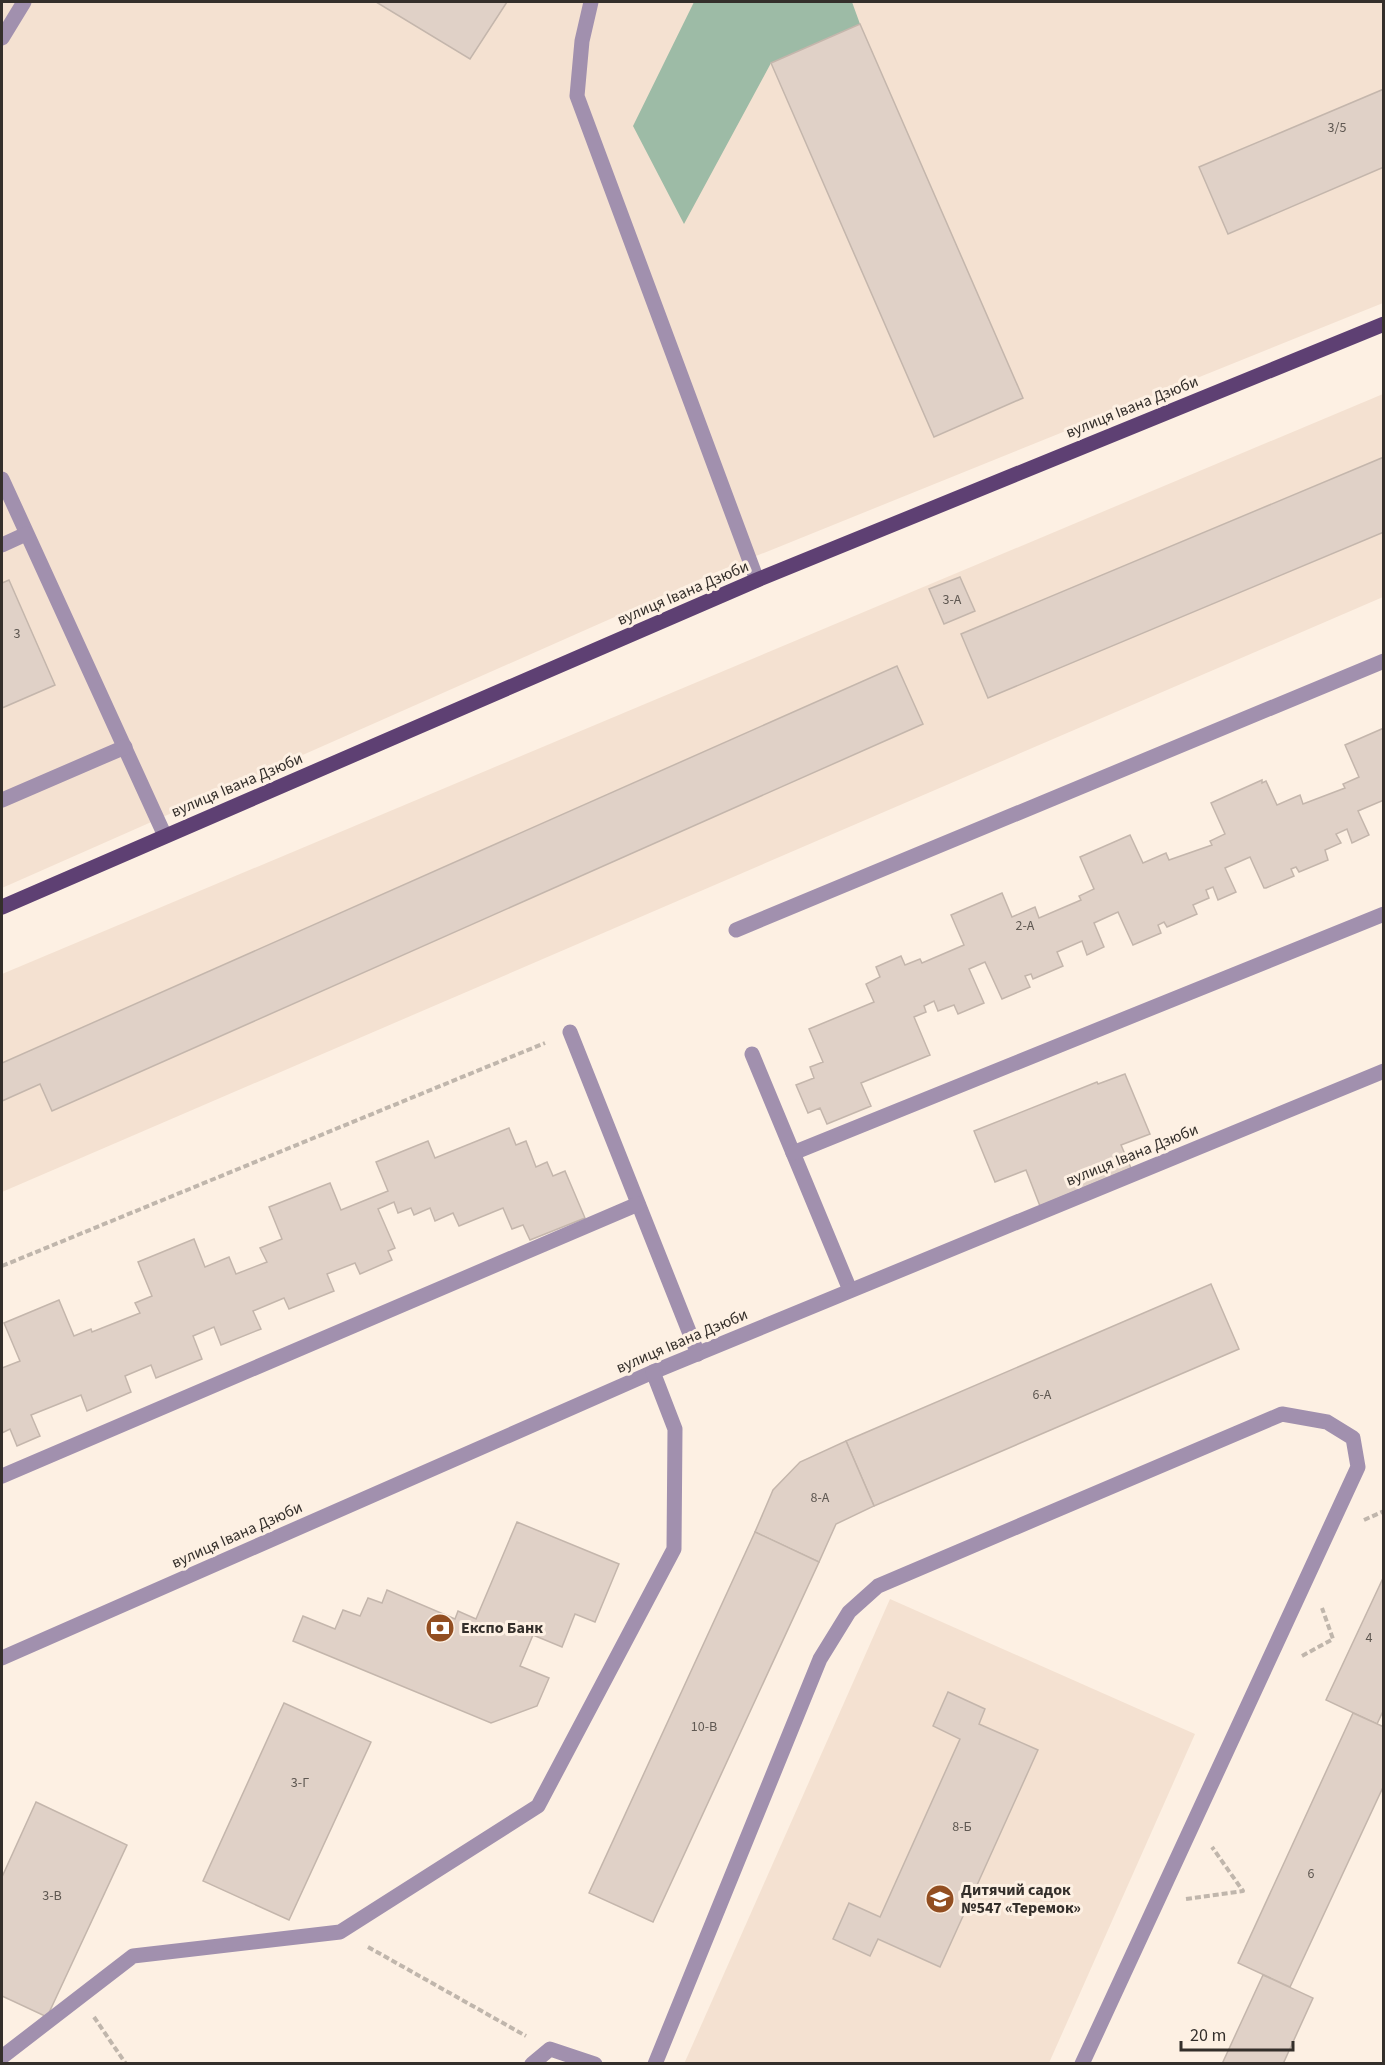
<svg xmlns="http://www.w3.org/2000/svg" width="1385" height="2065" font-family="'Source Sans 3',sans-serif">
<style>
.built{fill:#f4e1d1}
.forest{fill:#9dbba6}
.building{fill:#e0d1c7;stroke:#c4b6ac;stroke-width:1.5}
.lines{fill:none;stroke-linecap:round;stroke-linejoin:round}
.path{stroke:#c0b6ac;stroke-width:4;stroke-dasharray:6 3;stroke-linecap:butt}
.minor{stroke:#a190ae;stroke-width:15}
.major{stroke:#5e4073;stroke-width:15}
.labels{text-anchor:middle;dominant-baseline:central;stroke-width:6;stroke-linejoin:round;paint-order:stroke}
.number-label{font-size:14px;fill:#5f5852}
.street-label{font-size:16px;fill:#342f2b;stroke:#fdf0e3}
.poi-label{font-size:16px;font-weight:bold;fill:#342f2b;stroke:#fdf0e3;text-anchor:start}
</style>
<rect width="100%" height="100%" fill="#fdf0e3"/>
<g class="built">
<polygon points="2,2 1383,2 1383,303 714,573 2,888"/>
<polygon points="1383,394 1383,597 2,1192 2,974"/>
<polygon points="890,1599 1195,1734 1049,2063 684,2064"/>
</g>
<polygon class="forest" points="694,2 852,2 860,24 771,63 684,224 633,126"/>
<g class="building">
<polygon points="376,2 507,2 470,59"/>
<polygon points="860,24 1023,398 934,437 771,63"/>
<polygon points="1384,89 1384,167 1228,234 1199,167"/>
<polygon points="1384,457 1384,532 988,698 961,634"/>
<polygon points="960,577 975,611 944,624 929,589"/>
<polygon points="9,580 55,685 2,708 2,583"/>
<polygon points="897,666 923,724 52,1111 40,1084 2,1101 2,1063"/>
<polygon points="1384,728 1384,800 1358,811 1369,835 1352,843 1347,829 1336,834 1341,843 1325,850 1328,860 1299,872 1296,867 1291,869 1294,876 1266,888 1264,888 1250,857 1225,868 1236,892 1218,900 1213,887 1206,890 1209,898 1193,905 1197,914 1167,927 1164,922 1158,925 1161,933 1133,945 1118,912 1094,923 1104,947 1087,955 1082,941 1057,952 1063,966 1033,979 1031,974 1025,976 1030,987 1002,999 985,962 969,969 984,1003 958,1014 954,1005 938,1011 934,1001 924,1006 926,1012 914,1017 930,1055 861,1083 871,1106 827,1124 820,1108 808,1113 796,1085 814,1078 810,1067 823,1062 809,1029 874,1002 866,984 880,977 876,967 901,956 905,965 920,959 922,963 964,945 951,915 1002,893 1012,917 1035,907 1039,918 1081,900 1079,896 1094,889 1080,857 1130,835 1143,863 1166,853 1169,860 1212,845 1210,841 1225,834 1211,803 1262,780 1262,783 1266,781 1277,805 1300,795 1303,804 1345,788 1343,784 1359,777 1345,745"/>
<polygon points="1125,1074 1150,1134 1121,1145 1131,1168 1040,1206 1026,1170 995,1182 974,1131 1097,1082 1098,1084"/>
<polygon points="509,1128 516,1145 526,1141 536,1167 547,1162 553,1176 565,1171 585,1218 530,1240 523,1225 512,1229 503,1208 459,1226 453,1213 435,1221 430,1208 414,1215 411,1208 398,1213 394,1202 378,1209 395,1248 388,1251 392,1260 360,1274 355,1263 327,1274 334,1291 289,1309 284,1298 253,1311 261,1329 221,1345 214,1327 193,1336 202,1359 156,1378 151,1365 125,1376 131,1392 87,1411 81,1395 31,1415 40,1436 17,1446 10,1429 2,1433 2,1368 20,1361 4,1323 59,1300 74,1336 91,1329 92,1332 140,1313 135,1303 152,1296 138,1262 194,1239 205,1267 229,1257 236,1274 267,1262 260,1248 282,1239 269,1207 330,1183 341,1210 388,1191 376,1162 428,1141 435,1158"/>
<polygon points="1211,1284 1239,1349 874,1506 846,1441"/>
<polygon points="846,1441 874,1506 836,1524 819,1562 755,1532 773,1490 800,1462"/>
<polygon points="517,1522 619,1564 595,1622 575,1614 562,1647 533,1635 520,1666 549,1678 537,1706 491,1723 293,1641 303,1616 335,1629 343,1610 360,1616 368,1598 382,1603 387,1590 455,1619 458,1611 476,1619"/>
<polygon points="755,1532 819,1562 653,1922 589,1893"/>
<polygon points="1384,1576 1384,1709 1377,1724 1326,1700"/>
<polygon points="948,1692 985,1709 979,1724 1038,1750 940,1967 878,1939 870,1956 833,1939 849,1903 880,1917 960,1739 933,1726"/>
<polygon points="284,1703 371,1742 289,1920 203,1881"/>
<polygon points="1353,1713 1384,1727 1384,1785 1290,1987 1238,1963"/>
<polygon points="36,1802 127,1845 47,2017 2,1996 2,1877"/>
<polygon points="1263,1975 1313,1998 1283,2064 1222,2064"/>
</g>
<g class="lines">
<g class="path">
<polyline points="2,1266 545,1043"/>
<polyline points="1364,1520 1384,1511"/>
<polyline points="1302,1656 1333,1639 1322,1608"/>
<polyline points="1186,1899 1243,1891 1212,1847"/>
<polyline points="368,1947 526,2036"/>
<polyline points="94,2017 126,2064"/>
</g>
<g class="minor">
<polyline points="591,2 582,41 577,96 757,580"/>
<polyline points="2,38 24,2"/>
<polyline points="2,479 165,836"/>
<polyline points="2,545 26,534"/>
<polyline points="2,800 125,747"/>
<polyline points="736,930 1384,661"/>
<polyline points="570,1032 698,1354"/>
<polyline points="752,1054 850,1290"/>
<polyline points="793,1153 1384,914"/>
<polyline points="2,1476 638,1204"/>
<polyline points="2,1658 653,1372 1384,1071"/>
<polyline points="2,2057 133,1956 340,1932 538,1806 674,1549 675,1429 653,1372"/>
<polyline points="532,2064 550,2049 595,2064"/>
<polyline points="655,2064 820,1659 849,1612 878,1586 1282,1414 1327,1422 1353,1438 1358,1467 1082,2064"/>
</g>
<polyline class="major" points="2,907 757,580 1384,324"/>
</g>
<defs>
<g id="bank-disc" transform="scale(1.5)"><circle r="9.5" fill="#924e21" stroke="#fdf0e3"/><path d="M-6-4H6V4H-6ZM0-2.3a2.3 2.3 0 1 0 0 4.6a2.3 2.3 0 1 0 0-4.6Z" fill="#fff"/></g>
<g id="school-disc" transform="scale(1.5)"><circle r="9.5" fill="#924e21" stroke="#fdf0e3"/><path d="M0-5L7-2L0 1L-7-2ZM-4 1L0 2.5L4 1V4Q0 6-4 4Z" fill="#fff"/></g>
</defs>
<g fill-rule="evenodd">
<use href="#bank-disc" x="440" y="1628"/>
<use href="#school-disc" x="940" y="1899"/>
</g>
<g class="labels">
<g class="number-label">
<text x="1337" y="128">3/5</text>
<text x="952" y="600">3-А</text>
<text x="17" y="634">3</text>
<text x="1025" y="926">2-А</text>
<text x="1042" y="1395">6-А</text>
<text x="820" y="1498">8-А</text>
<text x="1369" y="1638">4</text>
<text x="704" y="1727">10-В</text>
<text x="300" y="1783">3-Г</text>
<text x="962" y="1827">8-Б</text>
<text x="1311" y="1874">6</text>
<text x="52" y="1896">3-В</text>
</g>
<g class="street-label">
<text transform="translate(1132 407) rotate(-22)">вулиця Івана Дзюби</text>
<text transform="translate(683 593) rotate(-23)">вулиця Івана Дзюби</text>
<text transform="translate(237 785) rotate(-23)">вулиця Івана Дзюби</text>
<text transform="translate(1132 1155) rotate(-22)">вулиця Івана Дзюби</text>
<text transform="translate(682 1341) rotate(-23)">вулиця Івана Дзюби</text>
<text transform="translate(237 1535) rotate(-24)">вулиця Івана Дзюби</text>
</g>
<g class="poi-label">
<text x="461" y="1628">Експо Банк</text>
<text x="961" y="1890">Дитячий садок<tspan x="961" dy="18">№547 «Теремок»</tspan></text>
</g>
</g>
<rect width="1385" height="2065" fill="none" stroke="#342f2b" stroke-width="6"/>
<path d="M1181 2041v9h112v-9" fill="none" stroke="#342f2b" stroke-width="3"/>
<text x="1190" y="2041" font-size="18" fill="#342f2b" stroke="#fdf0e3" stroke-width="4.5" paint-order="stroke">20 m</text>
</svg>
